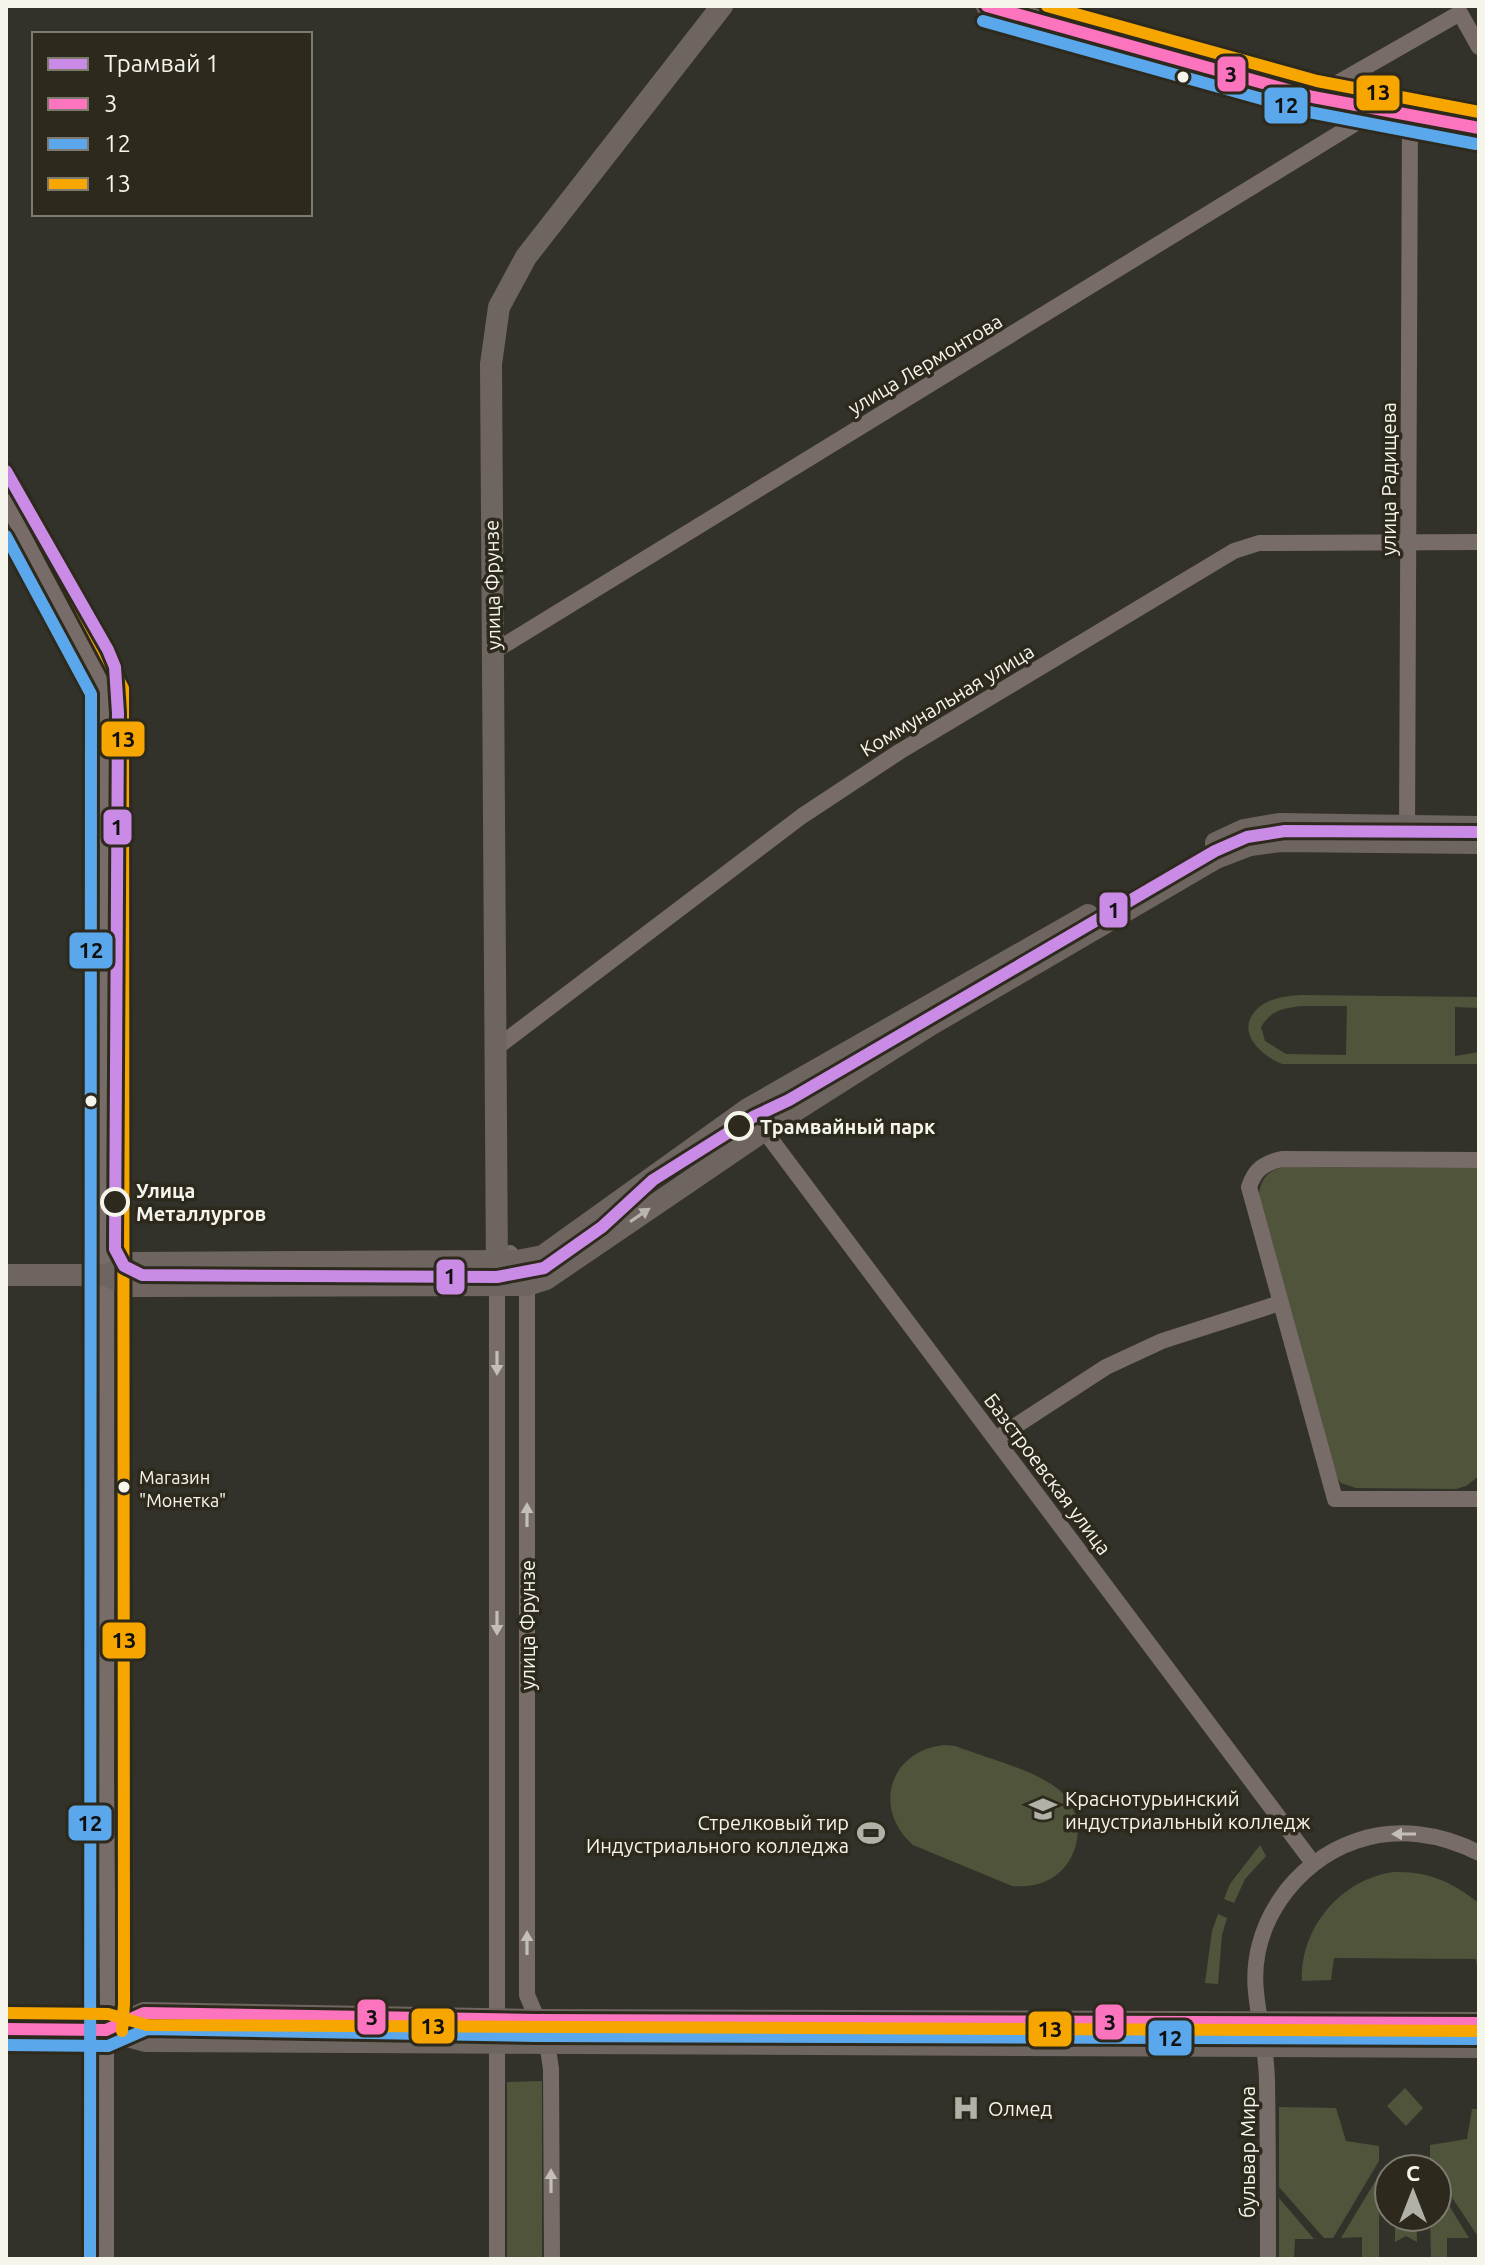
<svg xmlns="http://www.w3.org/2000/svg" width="1485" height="2265" font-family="Ubuntu,sans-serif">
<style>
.green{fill:#50543b;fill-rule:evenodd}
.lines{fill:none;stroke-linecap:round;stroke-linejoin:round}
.street{stroke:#776c67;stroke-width:16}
.secondary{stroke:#6f6560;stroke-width:22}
.bus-1-casing{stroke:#2d2a1d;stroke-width:18}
.bus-2-casing{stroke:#2d2a1d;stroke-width:18}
.bus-3-casing{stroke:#2d2a1d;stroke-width:18}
.bus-1{stroke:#fc73be;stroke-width:12}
.bus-2{stroke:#5aa8eb;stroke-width:12}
.bus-3{stroke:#f7a600;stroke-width:12}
.tram-1-casing{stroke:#2d2a1d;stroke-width:18}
.tram-1{stroke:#ca8be6;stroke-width:12}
.oneway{fill:#b9b4ad}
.oneway2{fill:#c3beb7}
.bus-dot{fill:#f6f5ec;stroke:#2d2a1d;stroke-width:3}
.stop-dot{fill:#2d2a1d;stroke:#f6f5ec;stroke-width:4}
.labels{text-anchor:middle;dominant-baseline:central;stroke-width:7;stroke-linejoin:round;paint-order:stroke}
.bus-label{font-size:18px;fill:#f6f5ec;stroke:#2d2a1d;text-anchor:start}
.street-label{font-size:20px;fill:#f6f5ec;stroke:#2d2a1d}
.stop-label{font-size:20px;font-weight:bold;fill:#f6f5ec;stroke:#2d2a1d;text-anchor:start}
.poi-label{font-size:20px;fill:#f6f5ec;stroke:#2d2a1d;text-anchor:start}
.line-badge{stroke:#2d2a1d;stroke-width:3}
.pale-badge-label{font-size:22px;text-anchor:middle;font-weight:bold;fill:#111}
</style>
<rect width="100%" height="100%" fill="#33322a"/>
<g class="green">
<path d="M1301,995L1479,997V1008L1455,1007V1056L1479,1052V1064H1282C1262,1056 1234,1032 1257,1009C1268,998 1287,996 1301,995ZM1302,1006H1347L1346,1055L1286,1054L1265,1041L1261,1027C1271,1010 1284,1008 1302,1006Z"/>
<path d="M1284,1167L1479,1168V1476L1466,1486L1456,1489L1356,1488L1341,1483L1337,1478L1259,1194C1261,1178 1269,1170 1284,1167Z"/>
<path d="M944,1745L955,1746C984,1757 1030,1769 1054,1786C1080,1803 1085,1839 1067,1864C1054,1882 1034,1888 1012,1886L913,1845C872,1809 889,1751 944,1745Z"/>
<polygon points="1260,1845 1266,1856 1245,1879 1234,1903 1224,1899 1230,1884"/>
<path d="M1394,1872C1429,1871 1452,1882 1479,1903V1980L1476,1959L1334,1958L1331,1980L1302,1981C1300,1928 1341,1879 1394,1872Z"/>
<polygon points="1218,1914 1227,1918 1222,1935 1218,1984 1205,1983 1212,1931"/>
<polygon points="542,2081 542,2259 507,2259 507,2082"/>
<polygon points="1405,2088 1423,2108 1406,2126 1387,2106"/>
<polygon points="1279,2107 1336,2108 1346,2141 1379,2146 1379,2161 1333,2238 1324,2238 1279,2187"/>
<polygon points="1472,2109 1479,2109 1479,2238 1437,2175 1437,2169 1433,2169 1430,2164 1430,2145 1467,2139"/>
<polygon points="1379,2175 1379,2259 1362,2259 1362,2237 1341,2238"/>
<polygon points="1437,2186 1469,2238 1447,2238 1447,2259 1431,2259 1430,2217 1437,2217"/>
<polygon points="1279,2198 1314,2239 1295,2239 1294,2259 1279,2259"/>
<polygon points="1395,2217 1416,2217 1417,2242 1406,2236 1395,2242"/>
</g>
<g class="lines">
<g class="street">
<polyline points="1313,97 1460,13 1479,47"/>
<polyline points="6,502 107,690 106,1774 108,2004 106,2030 106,2259"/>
<polyline points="493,652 1379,109"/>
<polyline points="1407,837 1410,115"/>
<polyline points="496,1048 802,816 899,752 1234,551 1259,543 1479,542"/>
<polyline points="748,1109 1313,1863"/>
<path d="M1479,1160L1282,1159C1264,1163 1255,1169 1249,1187L1335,1499H1479"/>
<polyline points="510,1253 517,1261 527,1285 527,1995 547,2042 551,2069 552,2259"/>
<polyline points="997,1438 1106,1367 1162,1341 1280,1303"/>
<polyline points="497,2259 497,1285"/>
<path d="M1268,2259C1268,2200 1268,2141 1267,2082C1267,2052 1259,2023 1256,1992C1249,1926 1294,1862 1356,1841C1397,1827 1440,1833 1479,1853"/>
</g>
<g class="secondary">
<polyline points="987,6 1313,97 1479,128"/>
<polyline points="1216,843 1244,830 1279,824 1479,827"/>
<polyline points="497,1274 491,364 499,307 526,257 722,6"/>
<polyline points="6,1275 106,1275 132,1286 527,1285 546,1279 763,1131 930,1025 1216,858 1250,845 1280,841 1479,843"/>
<polyline points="106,1275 133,1263 517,1261 543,1256 748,1109 1088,915"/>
<polyline points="6,2029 106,2030 145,2041 1479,2047"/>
<polyline points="106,2030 144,2013 536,2020 1479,2023"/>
</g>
<g class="bus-1-casing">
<g id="bus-1">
<polyline points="987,6 1313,97 1479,128"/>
<polyline points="6,2029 106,2030 144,2013 536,2020 1479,2023"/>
</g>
</g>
<g class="bus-2-casing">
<g id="bus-2">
<polyline points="983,21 1309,112 1476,144"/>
<polyline points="6,536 91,694 90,2259"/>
<polyline points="6,2045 108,2046 147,2029 536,2036 1479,2039"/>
</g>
</g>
<g class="bus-3-casing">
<g id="bus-3">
<polyline points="1047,6 1317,81 1479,112"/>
<polyline points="20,494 123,688 124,2004 122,2031"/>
<polyline points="6,2013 108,2014 147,2025 1479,2031"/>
</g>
</g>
<use href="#bus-1" class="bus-1"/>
<use href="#bus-2" class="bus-2"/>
<use href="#bus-3" class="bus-3"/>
<g class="tram-1-casing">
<polyline id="tram-1" points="6,471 108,650 115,667 118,713 115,1249 124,1266 142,1275 497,1277 544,1268 602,1227 653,1180 753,1117 789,1100 1215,851 1247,837 1285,831 1479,832"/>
</g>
<use href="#tram-1" class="tram-1"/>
</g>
<defs><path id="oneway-solid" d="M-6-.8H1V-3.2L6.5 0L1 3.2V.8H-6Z" transform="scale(2)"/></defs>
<use class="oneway" href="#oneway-solid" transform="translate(640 1215) rotate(-34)"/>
<g class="oneway2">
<use href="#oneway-solid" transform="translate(497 1363) rotate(90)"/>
<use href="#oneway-solid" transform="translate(527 1515) rotate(-90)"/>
<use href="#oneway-solid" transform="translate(497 1623) rotate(90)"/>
<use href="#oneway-solid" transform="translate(1404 1834) rotate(-180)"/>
<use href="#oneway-solid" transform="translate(527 1943) rotate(-90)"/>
<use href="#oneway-solid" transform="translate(551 2181) rotate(-90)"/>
</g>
<defs>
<g id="university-bare" transform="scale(2.16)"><path d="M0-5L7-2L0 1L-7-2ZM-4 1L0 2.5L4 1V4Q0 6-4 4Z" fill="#b2b1a8" stroke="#2d2a1d" stroke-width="2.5" paint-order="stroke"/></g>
<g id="stadium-bare" transform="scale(2.16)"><path d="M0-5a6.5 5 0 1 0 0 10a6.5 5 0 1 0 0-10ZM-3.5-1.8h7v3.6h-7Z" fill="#b2b1a8" stroke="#2d2a1d" stroke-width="2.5" paint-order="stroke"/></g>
<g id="hospital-bare" transform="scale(2.16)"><path d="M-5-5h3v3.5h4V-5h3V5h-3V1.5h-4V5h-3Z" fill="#b2b1a8" stroke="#2d2a1d" stroke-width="2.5" paint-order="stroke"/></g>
</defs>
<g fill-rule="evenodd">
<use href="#university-bare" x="1043" y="1809"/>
<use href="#stadium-bare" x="871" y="1833"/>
<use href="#hospital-bare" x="966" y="2108"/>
</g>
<g class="bus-dot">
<circle cx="1183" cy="77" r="7"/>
<circle cx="91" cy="1101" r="7"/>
<circle cx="124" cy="1487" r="7"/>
</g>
<g class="stop-dot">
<circle cx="739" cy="1126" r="13"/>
<circle cx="115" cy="1202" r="13"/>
</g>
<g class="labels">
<g class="bus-label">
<text x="139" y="1477">Магазин<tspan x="139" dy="23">"Монетка"</tspan></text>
</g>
<g class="street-label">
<text transform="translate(925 364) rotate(-31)">улица Лермонтова</text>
<text transform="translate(1388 479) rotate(-90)">улица Радищева</text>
<text transform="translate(492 585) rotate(-91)">улица Фрунзе</text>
<text transform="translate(947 700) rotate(-31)">Коммунальная улица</text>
<text transform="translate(1048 1474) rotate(53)">Базстроевская улица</text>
<text transform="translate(527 1625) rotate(-90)">улица Фрунзе</text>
<text transform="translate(1247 2152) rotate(-90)">бульвар Мира</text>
</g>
<g class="stop-label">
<text x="760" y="1126">Трамвайный парк</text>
<text x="136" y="1190">Улица<tspan x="136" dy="23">Металлургов</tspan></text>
</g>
<g class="poi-label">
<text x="1065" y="1798">Краснотурьинский<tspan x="1065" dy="23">индустриальный колледж</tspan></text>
<text x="849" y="1822" text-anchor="end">Стрелковый тир<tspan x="849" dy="23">Индустриального колледжа</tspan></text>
<text x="988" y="2108">Олмед</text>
</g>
</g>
<g class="line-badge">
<rect x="1216" y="55" width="31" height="38" rx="8" fill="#fc73be"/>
<rect x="1355" y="74" width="46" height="38" rx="8" fill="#f7a600"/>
<rect x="1263" y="86" width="46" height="39" rx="8" fill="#5aa8eb"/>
<rect x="100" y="720" width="46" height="38" rx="8" fill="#f7a600"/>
<rect x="102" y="808" width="31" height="38" rx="8" fill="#ca8be6"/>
<rect x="1098" y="891" width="31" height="38" rx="8" fill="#ca8be6"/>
<rect x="68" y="931" width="46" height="39" rx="8" fill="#5aa8eb"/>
<rect x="435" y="1258" width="31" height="38" rx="8" fill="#ca8be6"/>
<rect x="101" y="1621" width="46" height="39" rx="8" fill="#f7a600"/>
<rect x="67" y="1804" width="46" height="38" rx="8" fill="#5aa8eb"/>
<rect x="356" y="1998" width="31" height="38" rx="8" fill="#fc73be"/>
<rect x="1094" y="2003" width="31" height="38" rx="8" fill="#fc73be"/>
<rect x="410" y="2007" width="46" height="38" rx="8" fill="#f7a600"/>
<rect x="1027" y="2010" width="46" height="38" rx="8" fill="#f7a600"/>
<rect x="1147" y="2019" width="46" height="38" rx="8" fill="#5aa8eb"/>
</g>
<g class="pale-badge-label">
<text x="1231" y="82">3</text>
<text x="1378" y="100">13</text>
<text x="1286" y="113">12</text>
<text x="123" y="747">13</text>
<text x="117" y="835">1</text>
<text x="1114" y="918">1</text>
<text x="91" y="958">12</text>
<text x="450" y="1284">1</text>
<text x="124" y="1648">13</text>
<text x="90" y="1831">12</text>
<text x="372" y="2025">3</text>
<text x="1110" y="2030">3</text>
<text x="433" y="2034">13</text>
<text x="1050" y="2037">13</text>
<text x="1170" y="2046">12</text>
</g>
<rect width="1485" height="2265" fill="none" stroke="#f6f5ec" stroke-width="16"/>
<rect x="32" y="32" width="280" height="184" fill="#2d2a1d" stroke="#7d7b70" stroke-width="2"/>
<rect x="48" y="58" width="40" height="12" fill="#ca8be6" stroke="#7d7b70" stroke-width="2"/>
<text x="104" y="72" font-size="24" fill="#f6f5ec">Трамвай 1</text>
<rect x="48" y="98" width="40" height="12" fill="#fc73be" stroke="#7d7b70" stroke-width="2"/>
<text x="104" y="112" font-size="24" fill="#f6f5ec">3</text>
<rect x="48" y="138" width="40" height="12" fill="#5aa8eb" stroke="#7d7b70" stroke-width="2"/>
<text x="104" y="152" font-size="24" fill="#f6f5ec">12</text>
<rect x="48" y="178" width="40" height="12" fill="#f7a600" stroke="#7d7b70" stroke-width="2"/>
<text x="104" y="192" font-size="24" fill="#f6f5ec">13</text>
<g transform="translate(1413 2193)"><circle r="38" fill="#2d2a1d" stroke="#7d7b70" stroke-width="2"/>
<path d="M0-6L14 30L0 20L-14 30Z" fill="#b2b1a8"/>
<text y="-12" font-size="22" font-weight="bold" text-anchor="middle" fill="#f6f5ec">С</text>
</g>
</svg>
